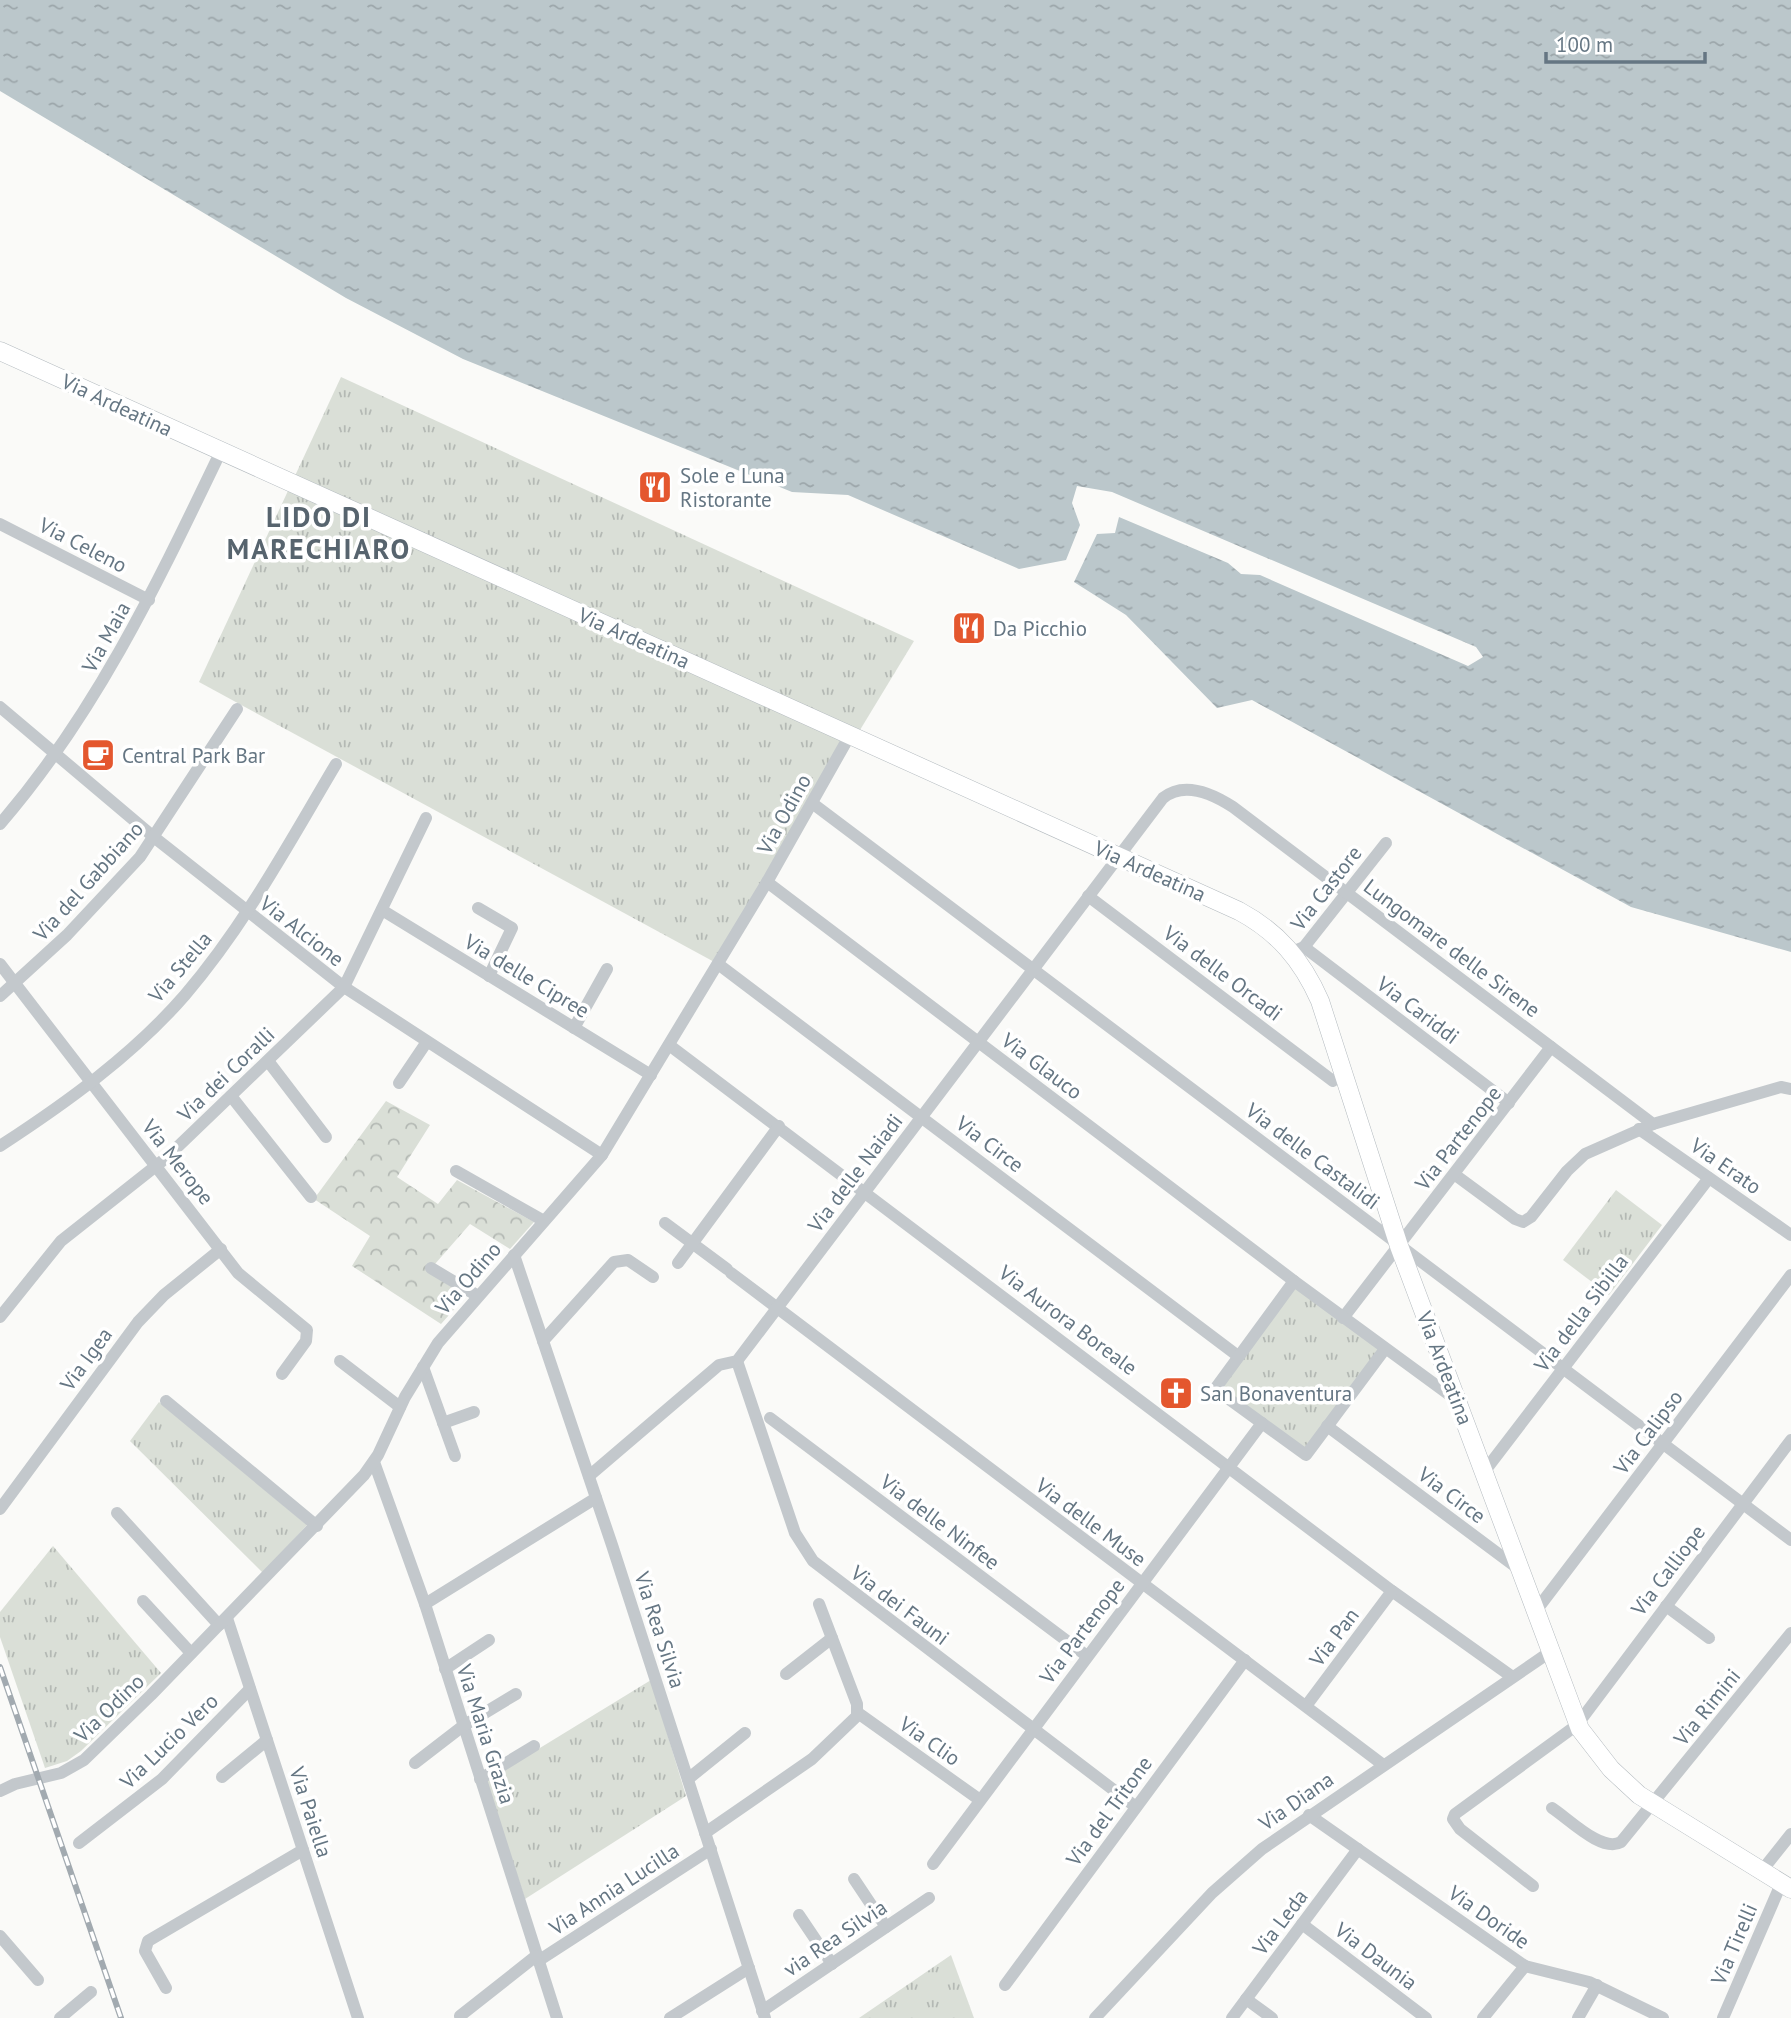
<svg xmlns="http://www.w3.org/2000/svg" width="1791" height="2018" font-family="'PT Sans',sans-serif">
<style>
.grass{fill:url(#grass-tufts)}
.forest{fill:url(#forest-crowns)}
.water{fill:url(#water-ripples)}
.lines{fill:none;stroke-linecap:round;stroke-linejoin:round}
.secondary-casing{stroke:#b3babf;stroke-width:19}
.street{stroke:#c3c8cc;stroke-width:12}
.secondary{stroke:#fff;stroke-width:18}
.rail-casing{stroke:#a2aab0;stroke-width:6}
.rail{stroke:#fff;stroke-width:3.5;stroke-dasharray:10;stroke-linecap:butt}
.labels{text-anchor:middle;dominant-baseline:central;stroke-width:7;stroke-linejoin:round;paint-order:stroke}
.street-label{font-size:21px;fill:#657683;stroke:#fff}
.poi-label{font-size:21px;fill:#657683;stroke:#fff;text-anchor:start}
.district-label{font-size:28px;font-weight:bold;letter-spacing:2px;fill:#57646e;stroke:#fff}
</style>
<defs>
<pattern id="grass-tufts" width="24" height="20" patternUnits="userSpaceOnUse" patternTransform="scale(1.75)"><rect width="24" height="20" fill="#dadfd7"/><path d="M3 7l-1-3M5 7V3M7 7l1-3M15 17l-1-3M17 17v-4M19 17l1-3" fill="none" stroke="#b4b9b4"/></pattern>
<pattern id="forest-crowns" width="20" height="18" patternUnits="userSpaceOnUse" patternTransform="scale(1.75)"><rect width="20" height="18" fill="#dadfd7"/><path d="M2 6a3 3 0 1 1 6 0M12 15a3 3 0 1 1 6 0" fill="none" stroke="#b4b9b4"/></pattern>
<pattern id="water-ripples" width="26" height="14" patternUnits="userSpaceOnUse" patternTransform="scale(1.75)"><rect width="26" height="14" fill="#bbc7cb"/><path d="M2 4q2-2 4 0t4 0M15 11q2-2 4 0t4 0" fill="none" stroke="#9ca6aa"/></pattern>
</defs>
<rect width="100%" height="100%" fill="#fafaf8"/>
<g class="grass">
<polygon points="341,377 914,641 718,964 199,682"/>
<polygon points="1616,1190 1662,1225 1609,1295 1563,1260"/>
<polygon points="1294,1281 1385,1349 1306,1455 1215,1389"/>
<polygon points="159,1402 307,1525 263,1573 130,1441"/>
<polygon points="53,1546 161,1673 81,1751 67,1761 45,1768 0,1637 0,1612"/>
<polygon points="651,1680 686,1796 525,1899 486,1781"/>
<polygon points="951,1955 974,2018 859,2018"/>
</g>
<polygon class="forest" points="386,1101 430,1125 397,1177 438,1204 457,1180 534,1222 510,1249 470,1224 428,1272 466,1296 441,1324 352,1266 370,1236 314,1199"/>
<polygon class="water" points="0,0 1791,0 1791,952 1631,907 1252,700 1217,708 1126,615 1074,582 1097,534 1115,533 1119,517 1228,563 1241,574 1260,575 1468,666 1483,657 1476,647 1112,492 1077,486 1072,503 1080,525 1066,560 1019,569 848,495 792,492 463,359 346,298 0,91"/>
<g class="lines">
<g class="secondary-casing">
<path id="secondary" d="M0,351L1239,911C1278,932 1302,960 1320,1001L1399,1246L1580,1729L1611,1769L1639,1795L1791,1889"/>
</g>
<g class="street">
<polyline points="0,524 149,600"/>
<polyline points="0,707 155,838 344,987 602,1155"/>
<polyline points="812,803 1791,1540"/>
<path d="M0,824C96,713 157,584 220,453"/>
<polyline points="767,882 1294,1281"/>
<polyline points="1088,896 1333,1081"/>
<polyline points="478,908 512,928 489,976"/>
<polyline points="382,910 651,1075"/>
<polyline points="1304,947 1509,1103"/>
<polyline points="1299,949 1304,947 1386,843"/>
<polyline points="0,964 238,1273 307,1330 306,1341 282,1374"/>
<polyline points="718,964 1238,1356"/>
<polyline points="0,996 67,935 140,857 237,709"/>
<polyline points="574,1028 607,969"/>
<polyline points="669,1045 1392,1591 1511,1676"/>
<polyline points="268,1061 326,1137"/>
<polyline points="399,1083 426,1043"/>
<polyline points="231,1096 311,1197"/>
<polyline points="1639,1129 1791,1235"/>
<path d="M0,1146C66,1103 133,1055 185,995C245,925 289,843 336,764"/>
<polyline points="456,1171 544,1221"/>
<polyline points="1454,1174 1515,1219 1523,1222 1531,1217 1567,1171 1585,1154 1653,1124"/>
<polyline points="665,1223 727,1269"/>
<polyline points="514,1255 612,1545 765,2018"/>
<polyline points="678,1263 779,1126"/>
<polyline points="431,1268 478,1296"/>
<polyline points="731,1273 1382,1764"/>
<polyline points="0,1317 61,1241 166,1158 344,987 426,818"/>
<polyline points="1343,1318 1551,1047"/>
<polyline points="543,1341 614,1262 628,1260 653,1277"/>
<polyline points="1385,1349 1306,1455 1215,1389 1294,1281 1455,1399"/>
<polyline points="340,1361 400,1407"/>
<polyline points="737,1361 795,1533 813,1561 1136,1807"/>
<polyline points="423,1367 455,1456"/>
<polyline points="166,1401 317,1526"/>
<polyline points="770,1418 1087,1656"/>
<polyline points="443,1423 474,1412"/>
<polyline points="1327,1426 1520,1570"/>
<polyline points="374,1462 425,1604 557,2018"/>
<polyline points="1484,1472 1709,1178"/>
<path d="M589,1476L719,1365L737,1361L1163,798C1184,781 1213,794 1233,807L1653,1124L1781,1087L1791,1089"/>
<polyline points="0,1509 138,1322 164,1295 221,1249"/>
<polyline points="117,1513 219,1625"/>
<polyline points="143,1601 191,1653"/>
<polyline points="425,1604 596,1498"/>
<polyline points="1666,1606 1709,1638"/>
<polyline points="1535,1612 1791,1275"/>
<polyline points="227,1618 358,2018"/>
<polyline points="445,1669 489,1640"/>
<polyline points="786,1674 832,1638"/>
<polyline points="1306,1706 1392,1591"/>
<polyline points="858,1713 980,1800"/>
<polyline points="415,1763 463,1726 516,1694"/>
<polyline points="222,1777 267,1740"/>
<polyline points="480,1779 534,1746"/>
<polyline points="688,1779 745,1733"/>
<polyline points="0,1791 15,1784 61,1773 84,1760 151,1695 364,1475 378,1455 405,1397 438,1343 602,1155 767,882 850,735"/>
<path d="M1552,1808C1569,1819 1602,1853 1621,1842L1791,1633"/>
<polyline points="1309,1815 1525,1966 1589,1982 1663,2018"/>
<polyline points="705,1833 812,1759 857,1716 857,1704 819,1604"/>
<polyline points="79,1843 162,1779 250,1689"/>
<polyline points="933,1864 1262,1423"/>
<polyline points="1760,1873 1791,1834"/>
<polyline points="854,1879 886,1927"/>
<polyline points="1533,1886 1460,1829 1453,1819 1455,1814 1577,1725 1791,1440"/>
<polyline points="799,1915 832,1964"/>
<polyline points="1302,1924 1426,2018"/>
<polyline points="0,1936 38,1980"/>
<polyline points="538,1961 711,1849"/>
<polyline points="1005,1985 1245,1660"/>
<polyline points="166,1988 145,1951 148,1941 303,1850"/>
<polyline points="1246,1999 1272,2018"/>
<polyline points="762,2011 929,1898"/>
<polyline points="460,2016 536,1956"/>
<polyline points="60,2018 91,1992"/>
<polyline points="670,2018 749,1968"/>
<polyline points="1095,2018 1212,1893 1262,1849 1550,1652"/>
<polyline points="1232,2018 1358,1849"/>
<polyline points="1483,2018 1525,1966"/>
<polyline points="1578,2018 1597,1985"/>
<polyline points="1723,2018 1781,1884"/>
</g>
<use href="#secondary" class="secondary"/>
<g class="rail-casing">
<polyline id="rail" points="0,1667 121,2018"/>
</g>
<use href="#rail" class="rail"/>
</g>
<defs>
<g id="restaurant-square" transform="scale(1.75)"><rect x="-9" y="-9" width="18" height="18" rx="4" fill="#e4572e" stroke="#fff"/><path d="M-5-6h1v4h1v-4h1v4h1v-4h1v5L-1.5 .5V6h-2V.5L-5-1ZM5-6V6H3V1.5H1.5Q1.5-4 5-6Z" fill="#fff"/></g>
<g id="cafe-square" transform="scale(1.75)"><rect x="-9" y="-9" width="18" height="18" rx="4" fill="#e4572e" stroke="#fff"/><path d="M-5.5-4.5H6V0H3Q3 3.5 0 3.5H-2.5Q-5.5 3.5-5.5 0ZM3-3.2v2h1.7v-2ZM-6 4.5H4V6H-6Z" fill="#fff"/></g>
<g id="church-square" transform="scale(1.75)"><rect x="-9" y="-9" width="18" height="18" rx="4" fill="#e4572e" stroke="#fff"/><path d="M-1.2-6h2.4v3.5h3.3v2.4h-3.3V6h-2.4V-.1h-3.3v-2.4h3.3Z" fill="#fff"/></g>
</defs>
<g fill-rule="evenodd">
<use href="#restaurant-square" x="655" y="487"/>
<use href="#restaurant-square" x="969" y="628"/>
<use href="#cafe-square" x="98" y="755"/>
<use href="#church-square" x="1176" y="1393"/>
</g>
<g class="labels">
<g class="street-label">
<text transform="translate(117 405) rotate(25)">Via Ardeatina</text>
<text transform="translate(83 545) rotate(27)">Via Celeno</text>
<text transform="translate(106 637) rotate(-61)">Via Maia</text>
<text transform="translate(634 638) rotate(24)">Via Ardeatina</text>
<text transform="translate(784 814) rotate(-61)">Via Odino</text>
<text transform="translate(1150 871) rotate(24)">Via Ardeatina</text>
<text transform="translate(88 881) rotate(-48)">Via del Gabbiano</text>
<text transform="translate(1326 888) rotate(-52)">Via Castore</text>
<text transform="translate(302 931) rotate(38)">Via Alcione</text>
<text transform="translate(1452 948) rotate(37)">Lungomare delle Sirene</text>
<text transform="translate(180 967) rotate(-50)">Via Stella</text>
<text transform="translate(1223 973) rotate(37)">Via delle Orcadi</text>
<text transform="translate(527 976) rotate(31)">Via delle Cipree</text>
<text transform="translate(1418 1010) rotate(37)">Via Cariddi</text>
<text transform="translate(1042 1066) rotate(37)">Via Glauco</text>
<text transform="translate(226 1074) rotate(-44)">Via dei Coralli</text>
<text transform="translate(1458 1138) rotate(-52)">Via Partenope</text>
<text transform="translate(990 1144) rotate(37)">Via Circe</text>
<text transform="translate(1313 1156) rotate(37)">Via delle Castalidi</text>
<text transform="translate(178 1162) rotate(52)">Via Merope</text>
<text transform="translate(1726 1166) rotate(35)">Via Erato</text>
<text transform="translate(855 1173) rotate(-53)">Via delle Naiadi</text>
<text transform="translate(468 1278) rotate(-49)">Via Odino</text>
<text transform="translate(1581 1313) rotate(-53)">Via della Sibilla</text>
<text transform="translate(1068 1320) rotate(37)">Via Aurora Boreale</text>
<text transform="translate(86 1359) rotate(-54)">Via Igea</text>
<text transform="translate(1445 1368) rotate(69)">Via Ardeatina</text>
<text transform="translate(1648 1432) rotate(-53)">Via Calipso</text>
<text transform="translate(1452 1495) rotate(37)">Via Circe</text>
<text transform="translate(940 1522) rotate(37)">Via delle Ninfee</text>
<text transform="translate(1091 1522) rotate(37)">Via delle Muse</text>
<text transform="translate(1668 1570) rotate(-53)">Via Calliope</text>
<text transform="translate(900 1605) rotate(37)">Via dei Fauni</text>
<text transform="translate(660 1630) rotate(72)">Via Rea Silvia</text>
<text transform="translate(1082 1631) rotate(-53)">Via Partenope</text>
<text transform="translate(1334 1637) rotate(-53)">Via Pan</text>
<text transform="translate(1707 1707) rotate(-51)">Via Rimini</text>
<text transform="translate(109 1708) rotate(-44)">Via Odino</text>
<text transform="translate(486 1734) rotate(72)">Via Maria Grazia</text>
<text transform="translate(169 1741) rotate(-44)">Via Lucio Vero</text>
<text transform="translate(930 1741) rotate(35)">Via Clio</text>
<text transform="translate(1296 1801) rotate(-35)">Via Diana</text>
<text transform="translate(1109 1811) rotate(-54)">Via del Tritone</text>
<text transform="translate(311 1812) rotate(72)">Via Paiella</text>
<text transform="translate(614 1889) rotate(-33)">Via Annia Lucilla</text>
<text transform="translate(1489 1917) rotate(35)">Via Doride</text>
<text transform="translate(1280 1922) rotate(-53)">Via Leda</text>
<text transform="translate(835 1938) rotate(-34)">via Rea Silvia</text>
<text transform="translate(1734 1944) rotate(-67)">Via Tirelli</text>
<text transform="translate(1376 1956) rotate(37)">Via Daunia</text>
</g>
<g class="poi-label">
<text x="680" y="475">Sole e Luna<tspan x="680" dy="24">Ristorante</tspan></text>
<text x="993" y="628">Da Picchio</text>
<text x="122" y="755">Central Park Bar</text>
<text x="1200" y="1393">San Bonaventura</text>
</g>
<g class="district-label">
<text x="319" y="516">LIDO DI<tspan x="319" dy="32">MARECHIARO</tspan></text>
</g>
</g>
<path d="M1546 52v10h159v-10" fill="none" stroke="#657683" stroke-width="3.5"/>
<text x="1556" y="52" font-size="21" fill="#657683" stroke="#ffffff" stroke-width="5" paint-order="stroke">100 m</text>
</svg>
